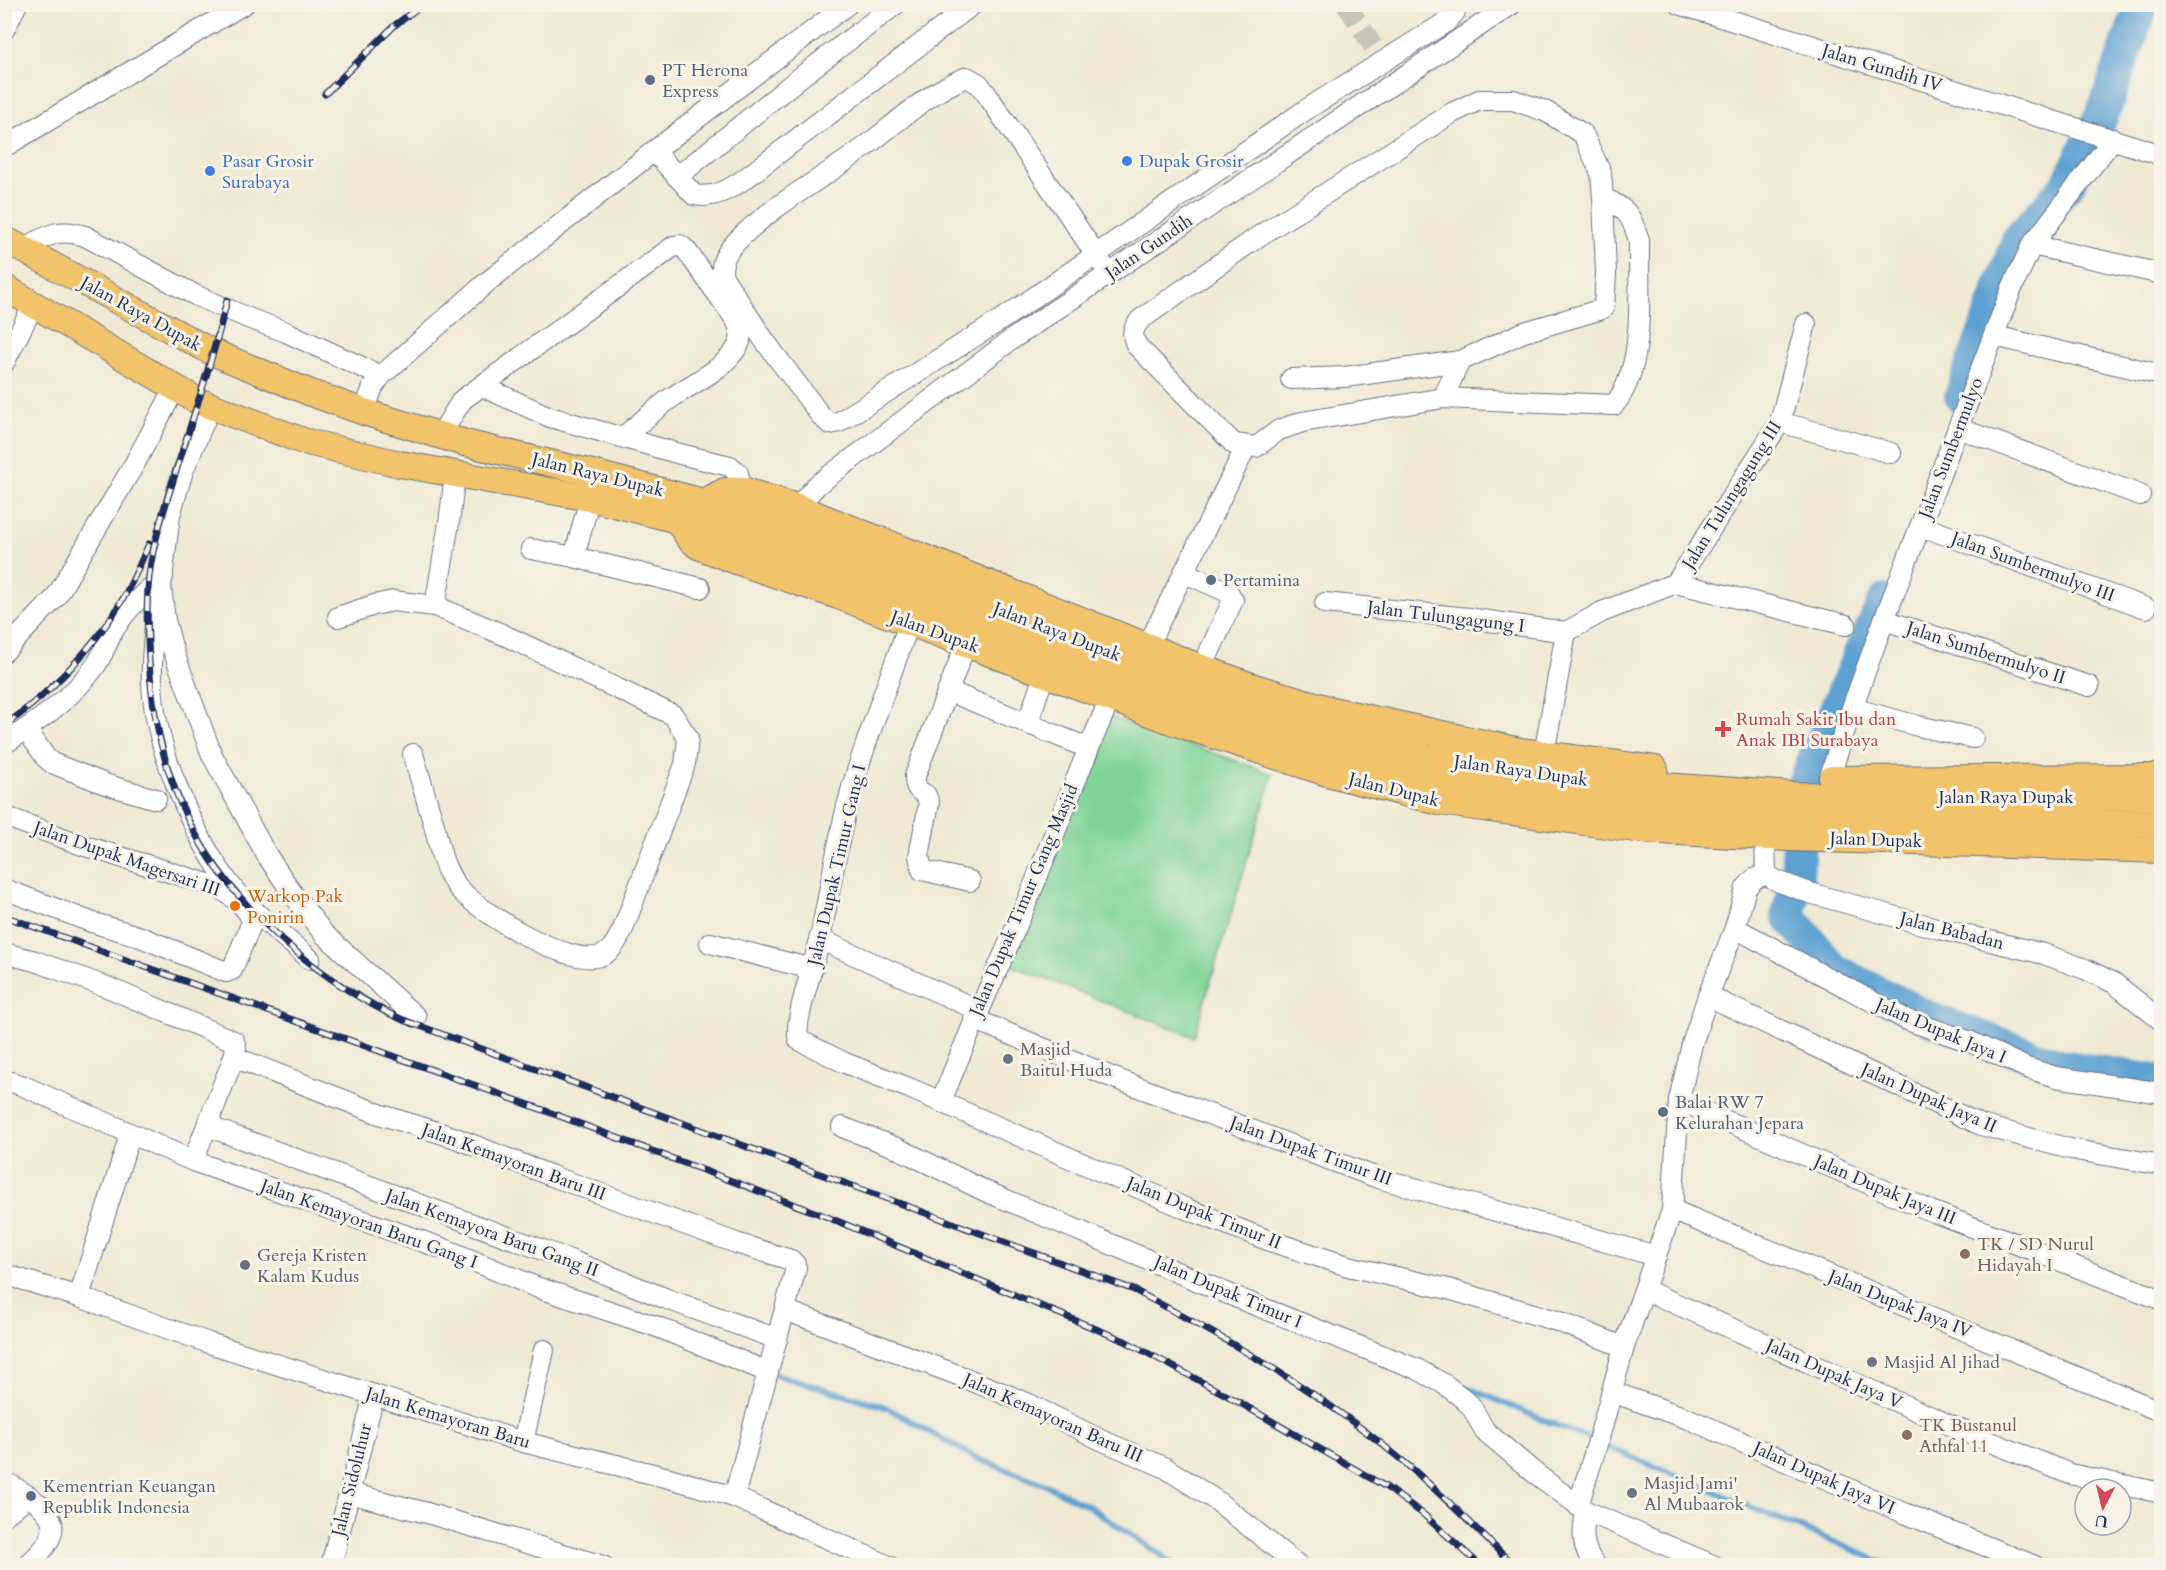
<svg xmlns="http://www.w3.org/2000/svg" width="2166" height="1570" font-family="Cardo,serif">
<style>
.green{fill:#7fd498;stroke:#4d827b;stroke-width:1.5}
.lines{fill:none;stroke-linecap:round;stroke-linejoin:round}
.stream{stroke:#5da1d2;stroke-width:6}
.river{stroke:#5da1d2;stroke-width:34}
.minor-tunnel{stroke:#c5c5bc;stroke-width:20;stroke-dasharray:20 10;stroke-linecap:butt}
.minor-casing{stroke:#667087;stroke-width:22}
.major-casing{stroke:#667087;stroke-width:28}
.minor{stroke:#fff;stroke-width:20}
.major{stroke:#f1c36a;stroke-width:26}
.rail-casing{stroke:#1b2f5e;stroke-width:7}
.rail{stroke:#f7f3e8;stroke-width:4.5;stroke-dasharray:14;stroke-linecap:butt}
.service-dot{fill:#5c6f8a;stroke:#f7f3e8;stroke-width:2}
.shop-dot{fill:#3f7fe0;stroke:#f7f3e8;stroke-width:2}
.health-dot{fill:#e0444e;stroke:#f7f3e8;stroke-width:2}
.food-dot{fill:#e8710a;stroke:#f7f3e8;stroke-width:2}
.worship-dot{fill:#6b7280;stroke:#f7f3e8;stroke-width:2}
.education-dot{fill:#8d6e63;stroke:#f7f3e8;stroke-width:2}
.labels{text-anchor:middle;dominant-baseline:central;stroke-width:6;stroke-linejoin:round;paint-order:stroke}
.street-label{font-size:18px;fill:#1b2f5e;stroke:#f7f3e8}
.service-label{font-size:18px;fill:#4e5e75;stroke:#f7f3e8;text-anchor:start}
.shop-label{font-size:18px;fill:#366cbe;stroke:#f7f3e8;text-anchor:start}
.health-label{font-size:18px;fill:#be3a42;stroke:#f7f3e8;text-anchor:start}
.food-label{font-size:18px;fill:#c56008;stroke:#f7f3e8;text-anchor:start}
.worship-label{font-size:18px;fill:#5b616d;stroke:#f7f3e8;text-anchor:start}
.education-label{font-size:18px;fill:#785e54;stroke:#f7f3e8;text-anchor:start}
</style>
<rect width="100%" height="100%" fill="#f7f3e8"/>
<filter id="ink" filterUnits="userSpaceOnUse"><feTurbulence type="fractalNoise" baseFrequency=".0167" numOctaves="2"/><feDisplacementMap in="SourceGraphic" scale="12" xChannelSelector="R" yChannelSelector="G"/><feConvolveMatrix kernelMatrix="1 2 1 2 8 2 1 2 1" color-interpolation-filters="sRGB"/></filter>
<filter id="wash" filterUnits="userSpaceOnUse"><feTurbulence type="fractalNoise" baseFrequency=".008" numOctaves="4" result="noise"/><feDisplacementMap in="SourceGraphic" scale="24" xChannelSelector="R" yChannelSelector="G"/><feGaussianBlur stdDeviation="1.35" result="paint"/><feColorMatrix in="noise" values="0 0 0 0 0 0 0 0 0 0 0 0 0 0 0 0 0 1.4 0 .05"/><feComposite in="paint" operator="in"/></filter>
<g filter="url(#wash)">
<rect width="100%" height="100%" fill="#f0ead4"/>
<polygon class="green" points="1109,716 1273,774 1194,1037 1010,965"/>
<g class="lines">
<g class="stream">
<polyline points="771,1373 886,1407 976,1458 1046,1485 1090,1507 1177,1566"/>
<polyline points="1456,1383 1891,1566"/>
</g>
<g class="river">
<polyline points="1961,396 2018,240 2068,184 2105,108 2142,4"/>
<polyline points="1885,601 1860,654 1802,788 1797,878 1788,915 1835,971 1933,1020 2061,1066 2162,1082"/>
</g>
</g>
</g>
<g filter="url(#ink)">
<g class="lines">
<polyline class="minor-tunnel" points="1346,4 1375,49"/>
<g class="minor-casing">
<g id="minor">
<polyline points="1679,4 2162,155"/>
<polyline points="4,30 17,4"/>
<polyline points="4,147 244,4"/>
<path d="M654,151L694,195C714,199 730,189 746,178L973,4"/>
<polyline points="677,177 798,79 896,4"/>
<polyline points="2032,245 2162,274"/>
<path d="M23,249C47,236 57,227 85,236L195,295L248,318L286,332L381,376"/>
<path d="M1109,274L1090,246L988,96L979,84L967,77C923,94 889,131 851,157C813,184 769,208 737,241C727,251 719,263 723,277L764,340L821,416L830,424L839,422L1004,318L1307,109L1446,22L1455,12V4"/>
<polyline points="1994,336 2162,375"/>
<polyline points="4,363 34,304"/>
<path d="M1291,379L1345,377L1460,361L1524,332L1599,310L1604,307L1606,274L1603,198L1601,173L1583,134L1545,111L1513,100H1479L1452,113L1259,236L1140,320C1132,330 1131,335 1137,346L1234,444L1256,447L1279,430L1302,422L1443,398L1614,405C1647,366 1638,290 1639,240C1631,215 1627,208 1603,198"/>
<polyline points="481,386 550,417 680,454 730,466 738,473 742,490"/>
<polyline points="1443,398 1460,361"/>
<polyline points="211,406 183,471 170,515 161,587 165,620 173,650 212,755 266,854 293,894 324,934 416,1017"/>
<polyline points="364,412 373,387 381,376 486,283 654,151 848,4"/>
<polyline points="1780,422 1891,453"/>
<polyline points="1958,428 2140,495"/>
<path d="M441,434L462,400L674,246L680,245L686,250L736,320C740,328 743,337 738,346C724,370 692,383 671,398C654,410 639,424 623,437"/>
<polyline points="797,507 817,485 1015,337 1512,4"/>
<polyline points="1921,526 2146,608"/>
<polyline points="531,549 574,557 700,588"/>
<polyline points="574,557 590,498"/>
<polyline points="1185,573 1228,592 1233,600 1202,668"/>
<polyline points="1676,583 1846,625"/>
<polyline points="1325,603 1468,618 1566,632"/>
<path d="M158,605C154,631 151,656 152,682C154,748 195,841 235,891C254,914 287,939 310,959"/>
<polyline points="338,617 374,605 393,601 435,606"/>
<polyline points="1884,620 2089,686"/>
<path d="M909,624C891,674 872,724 856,774C839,829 831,886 819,943C815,961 792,1026 799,1040L845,1063L909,1088L1187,1209L1270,1241L1348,1266L1448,1289L1557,1321L1624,1347"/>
<polyline points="1566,632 1602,612 1676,583 1780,422 1806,324"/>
<path d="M966,644L915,776C915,787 917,790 926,795L929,803L919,856L922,870L970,881"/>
<polyline points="1148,645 1246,447"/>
<polyline points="4,652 56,597 135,463 175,388"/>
<polyline points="948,691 1078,744"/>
<polyline points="1852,708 1918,726 1973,738"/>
<polyline points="1028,722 1044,675"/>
<polyline points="26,729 46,758 52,763 105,784 156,799"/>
<path d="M4,744C37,722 73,698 96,665C104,653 108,639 115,628C127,608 146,591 163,577"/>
<path d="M413,754C420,778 427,801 434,825C439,845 443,869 456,885C475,911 569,967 600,956C613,952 617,940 623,929L685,764L688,738L673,715L504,635L435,606L449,523L455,475"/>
<polyline points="1544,754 1566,632"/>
<polyline points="1829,779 1852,708 1884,620 2012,288 2032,245 2113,139"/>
<path d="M4,816L82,845L218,887C230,895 249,907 252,922L232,970L226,972L138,936L91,922L4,889"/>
<polyline points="1765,837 1766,874 1777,881 1810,893 1940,929 2044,954 2085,969 2114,983 2162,1021"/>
<polyline points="1735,928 1907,1020 1971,1042 2027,1068 2056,1077 2162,1093"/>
<polyline points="819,939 978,1010"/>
<polyline points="710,943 812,969"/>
<polyline points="4,953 35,961 107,987 234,1041 236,1048 234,1057 193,1161"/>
<polyline points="1708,996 1981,1125 2070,1149 2162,1165"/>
<polyline points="974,1019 1109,1076 1375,1177 1656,1256"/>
<polyline points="234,1057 382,1115 453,1137 552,1176 736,1243 791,1260 795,1264 796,1268 734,1497"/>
<polyline points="4,1080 21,1085 193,1161 447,1250 536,1287 655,1326 768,1372"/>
<polyline points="1679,1100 1931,1211 2162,1300"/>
<path d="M941,1102C968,1033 1000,965 1029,897C1056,831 1081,764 1110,699"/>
<polyline points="207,1126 570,1260 667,1299 777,1339"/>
<polyline points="842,1127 897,1148 985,1191 1250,1303 1417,1369 1444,1384 1460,1396 1471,1406 1485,1431 1536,1474 1586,1511 1715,1566"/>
<polyline points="1672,1210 2162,1412"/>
<polyline points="4,1274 79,1297 209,1343 523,1442 673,1479 734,1497 889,1566"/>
<polyline points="1645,1290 1956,1428 2070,1474 2162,1493"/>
<polyline points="79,1297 130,1135"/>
<polyline points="785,1310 963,1377 1029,1404 1101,1440 1164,1467 1217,1501 1299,1566"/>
<polyline points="1612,1392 1689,1419 1902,1512 2035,1566"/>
<polyline points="523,1442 544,1350"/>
<path d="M4,1481C46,1506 77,1524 26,1566"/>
<polyline points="349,1493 427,1513 603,1566"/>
<polyline points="1578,1506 1599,1438 1624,1347 1672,1210 1679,1100 1692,1044 1708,996 1735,928 1746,888 1754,879 1766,874"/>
<path d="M1586,1511C1582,1533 1581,1548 1596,1566"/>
<polyline points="4,1516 28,1496"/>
<polyline points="331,1566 374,1395"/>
</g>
</g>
<g class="major-casing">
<g id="major">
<polyline points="4,239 212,352 311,393 364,412 465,443 588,472 704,502 777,527 964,596 1199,687 1273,713 1426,757 1548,778 1793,795 2162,798"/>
<polyline points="4,287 198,401 303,441 400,464 590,498 677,520 775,550 919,601 1113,676 1247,724 1422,778 1542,799 1792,816 1885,820 2162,824"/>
<polyline points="704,502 725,491 742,490 797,507 1202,668 1254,687 1332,710 1520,751 1655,769"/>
<polyline points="677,520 689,538 698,546 736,561 838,596 1179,724 1330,774 1439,802 1643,830 1789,838 2162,850"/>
<polyline points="1832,779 2162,777"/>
</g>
</g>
<use href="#minor" class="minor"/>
<use href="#major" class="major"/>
<g class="rail-casing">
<g id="rail">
<polyline points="325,94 395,25 423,4"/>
<path d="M227,300C214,356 195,411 178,465C169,494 159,523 153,552C145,589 147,624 149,661C157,781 197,866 288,945C323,975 359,1000 401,1019L1134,1290C1231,1341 1327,1396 1411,1468C1447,1499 1480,1532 1514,1566"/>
<path d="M4,726C49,694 92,650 121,602C132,584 140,563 149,544"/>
<polyline points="4,916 546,1111 825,1216 1125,1341 1228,1396 1386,1487 1423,1514 1481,1566"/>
</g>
</g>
<use href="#rail" class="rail"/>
</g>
</g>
<g class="service-dot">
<circle cx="650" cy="80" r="6"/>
<circle cx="1211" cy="580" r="6"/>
<circle cx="1663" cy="1112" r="6"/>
<circle cx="31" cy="1496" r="6"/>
</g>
<g class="shop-dot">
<circle cx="1127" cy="161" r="6"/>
<circle cx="210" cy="171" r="6"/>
</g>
<path class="health-dot" d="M1720 720h6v6h6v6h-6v6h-6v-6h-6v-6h6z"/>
<circle class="food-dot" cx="235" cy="906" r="6"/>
<g class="worship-dot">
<circle cx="1008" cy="1059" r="6"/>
<circle cx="245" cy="1265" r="6"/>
<circle cx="1872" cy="1362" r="6"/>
<circle cx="1632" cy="1493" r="6"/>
</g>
<g class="education-dot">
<circle cx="1965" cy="1254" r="6"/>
<circle cx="1907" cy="1435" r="6"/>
</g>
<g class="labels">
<g class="street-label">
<text transform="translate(1882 68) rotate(17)">Jalan Gundih IV</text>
<text transform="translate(1149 247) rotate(-34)">Jalan Gundih</text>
<text transform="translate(141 314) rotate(29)">Jalan Raya Dupak</text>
<text transform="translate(1951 448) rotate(-69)">Jalan Sumbermulyo</text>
<text transform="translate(598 475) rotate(14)">Jalan Raya Dupak</text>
<text transform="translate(1732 495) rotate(-58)">Jalan Tulungagung III</text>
<text transform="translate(2033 567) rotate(20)">Jalan Sumbermulyo III</text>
<text transform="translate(1446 617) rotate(7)">Jalan Tulungagung I</text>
<text transform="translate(935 632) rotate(20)">Jalan Dupak</text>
<text transform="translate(1057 632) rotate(21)">Jalan Raya Dupak</text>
<text transform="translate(1986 653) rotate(18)">Jalan Sumbermulyo II</text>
<text transform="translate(1521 771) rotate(8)">Jalan Raya Dupak</text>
<text transform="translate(1394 790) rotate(14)">Jalan Dupak</text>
<text x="2006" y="797">Jalan Raya Dupak</text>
<text transform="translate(1876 840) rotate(2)">Jalan Dupak</text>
<text transform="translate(127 859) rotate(19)">Jalan Dupak Magersari III</text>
<text transform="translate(837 865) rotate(-77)">Jalan Dupak Timur Gang I</text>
<text transform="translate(1024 900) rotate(-67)">Jalan Dupak Timur Gang Masjid</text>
<text transform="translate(1952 931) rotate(14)">Jalan Babadan</text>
<text transform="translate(1941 1031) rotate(23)">Jalan Dupak Jaya I</text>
<text transform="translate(1929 1098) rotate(24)">Jalan Dupak Jaya II</text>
<text transform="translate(1311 1151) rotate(20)">Jalan Dupak Timur III</text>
<text transform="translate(514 1162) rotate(20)">Jalan Kemayoran Baru III</text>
<text transform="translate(1885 1190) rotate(23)">Jalan Dupak Jaya III</text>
<text transform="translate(1204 1213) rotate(22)">Jalan Dupak Timur II</text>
<text transform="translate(369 1224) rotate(20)">Jalan Kemayoran Baru Gang I</text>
<text transform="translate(492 1233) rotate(20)">Jalan Kemayora Baru Gang II</text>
<text transform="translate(1228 1292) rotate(23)">Jalan Dupak Timur I</text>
<text transform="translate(1900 1304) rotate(22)">Jalan Dupak Jaya IV</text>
<text transform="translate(1834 1374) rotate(24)">Jalan Dupak Jaya V</text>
<text transform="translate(448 1418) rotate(17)">Jalan Kemayoran Baru</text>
<text transform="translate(1053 1418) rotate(24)">Jalan Kemayoran Baru III</text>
<text transform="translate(1824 1478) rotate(24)">Jalan Dupak Jaya VI</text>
<text transform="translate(352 1480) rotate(-76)">Jalan Sidoluhur</text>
</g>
<g class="service-label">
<text x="662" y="70">PT Herona<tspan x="662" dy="21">Express</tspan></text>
<text x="1223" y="580">Pertamina</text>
<text x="1675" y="1102">Balai RW 7<tspan x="1675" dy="21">Kelurahan Jepara</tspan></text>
<text x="43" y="1486">Kementrian Keuangan<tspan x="43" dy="21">Republik Indonesia</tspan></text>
</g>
<g class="shop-label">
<text x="222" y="161">Pasar Grosir<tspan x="222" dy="21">Surabaya</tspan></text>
<text x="1139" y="161">Dupak Grosir</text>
</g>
<g class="health-label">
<text x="1736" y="719">Rumah Sakit Ibu dan<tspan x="1736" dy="21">Anak IBI Surabaya</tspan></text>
</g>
<g class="food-label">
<text x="247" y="896">Warkop Pak<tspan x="247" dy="21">Ponirin</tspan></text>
</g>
<g class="worship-label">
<text x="1020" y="1049">Masjid<tspan x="1020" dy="21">Baitul Huda</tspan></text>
<text x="257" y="1255">Gereja Kristen<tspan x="257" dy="21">Kalam Kudus</tspan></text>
<text x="1884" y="1362">Masjid Al Jihad</text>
<text x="1644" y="1483">Masjid Jami'<tspan x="1644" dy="21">Al Mubaarok</tspan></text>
</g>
<g class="education-label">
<text x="1977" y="1244">TK / SD Nurul<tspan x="1977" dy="21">Hidayah I</tspan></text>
<text x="1919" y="1425">TK Bustanul<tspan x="1919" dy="21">Athfal 11</tspan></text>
</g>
</g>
<rect width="2166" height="1570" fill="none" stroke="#f7f3e8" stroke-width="24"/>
<g transform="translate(2103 1507) rotate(187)"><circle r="28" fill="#f7f3e8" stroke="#9fa5b1" stroke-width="1.5"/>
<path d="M0-4.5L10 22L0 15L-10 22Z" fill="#d1495b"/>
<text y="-9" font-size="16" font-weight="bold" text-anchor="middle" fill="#1b2f5e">U</text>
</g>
</svg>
